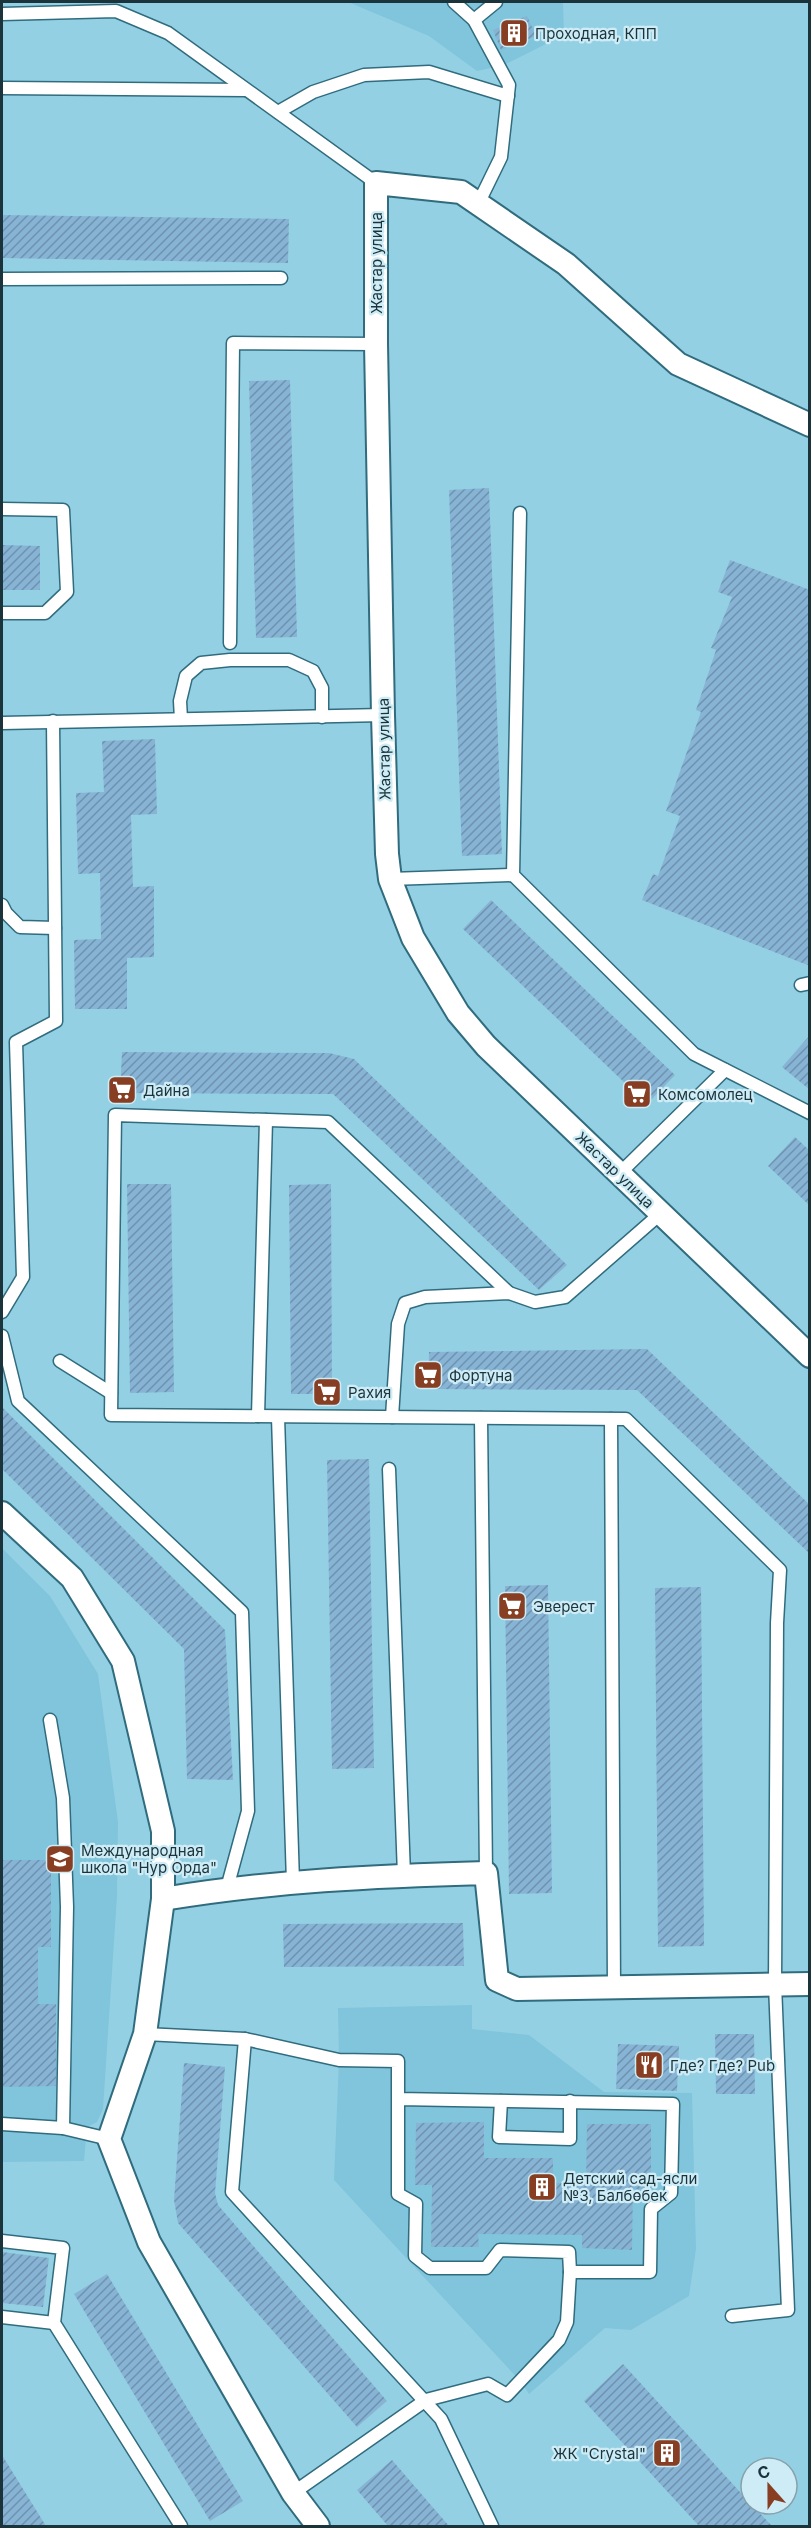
<svg xmlns="http://www.w3.org/2000/svg" width="811" height="2528" font-family="Inter,sans-serif">
<style>
.built{fill:#80c5db}
.building{fill:url(#building-hatch)}
.lines{fill:none;stroke-linecap:round;stroke-linejoin:round}
.service-casing{stroke:#306c7e;stroke-width:15}
.minor-casing{stroke:#306c7e;stroke-width:26}
.service{stroke:#fff;stroke-width:12}
.minor{stroke:#fff;stroke-width:22}
.labels{text-anchor:middle;dominant-baseline:central;stroke-width:4.5;stroke-linejoin:round;paint-order:stroke}
.poi-label{font-size:15px;fill:#1b343c;stroke:#ceecf6;text-anchor:start}
.street-label{font-size:15px;fill:#1b343c;stroke:#ceecf6}
</style>
<defs>
<pattern id="building-hatch" width="6" height="6" patternUnits="userSpaceOnUse" patternTransform="scale(1.5)"><rect width="6" height="6" fill="#87b4d5"/><path d="M-1 1l2-2M0 6l6-6M5 7l2-2" fill="none" stroke="#6e93ae"/></pattern>
</defs>
<rect width="100%" height="100%" fill="#94d0e4"/>
<g class="built">
<polygon points="348,2 563,2 564,35 504,65 477,71 429,36"/>
<polygon points="2,1548 50,1596 98,1674 118,1822 117,1896 103,2109 97,2122 87,2127 84,2161 2,2162"/>
<polygon points="472,2005 472,2029 529,2035 604,2092 692,2093 696,2249 689,2296 631,2330 605,2328 529,2394 521,2382 334,2180 339,2060 338,2008"/>
</g>
<g class="building">
<polygon points="527,16 536,36 501,50 493,30"/>
<polygon points="2,215 289,219 288,263 2,258"/>
<polygon points="290,380 297,637 256,638 249,381"/>
<polygon points="489,488 502,854 462,856 449,490"/>
<polygon points="2,545 40,546 40,590 2,590"/>
<polygon points="730,560 810,590 810,966 642,900 653,874 658,876 680,816 666,811 701,712 696,710 716,650 711,648 732,597 718,592"/>
<polygon points="155,739 157,814 131,815 133,887 154,886 154,957 127,958 127,1009 75,1009 74,940 101,939 100,873 78,874 76,793 104,792 102,741"/>
<polygon points="491,900 675,1075 647,1104 463,929"/>
<polygon points="810,1035 810,1090 782,1067"/>
<polygon points="122,1052 329,1053 354,1059 567,1265 539,1290 333,1094 120,1093"/>
<polygon points="795,1137 810,1151 810,1206 768,1166"/>
<polygon points="127,1184 171,1184 174,1392 130,1393"/>
<polygon points="331,1184 332,1394 291,1394 289,1185"/>
<polygon points="647,1349 810,1505 810,1554 637,1390 428,1389 429,1352"/>
<polygon points="2,1407 225,1630 233,1780 187,1779 184,1649 2,1469"/>
<polygon points="369,1459 374,1768 332,1769 327,1460"/>
<polygon points="548,1585 552,1893 509,1894 505,1586"/>
<polygon points="701,1587 704,1946 658,1947 655,1588"/>
<polygon points="2,1860 51,1860 51,1947 38,1947 38,2004 56,2004 56,2086 2,2087"/>
<polygon points="463,1923 464,1966 284,1967 283,1924"/>
<polygon points="715,2034 754,2034 755,2094 716,2094"/>
<polygon points="618,2044 679,2046 677,2091 616,2089"/>
<polygon points="184,2063 225,2067 215,2193 218,2205 387,2401 357,2427 178,2223 174,2200"/>
<polygon points="484,2122 484,2158 553,2158 553,2183 586,2183 587,2124 651,2124 651,2189 633,2189 632,2250 582,2248 582,2235 478,2234 479,2247 431,2247 432,2185 415,2185 416,2123"/>
<polygon points="2,2252 49,2258 43,2307 2,2303"/>
<polygon points="107,2274 243,2501 210,2521 74,2294"/>
<polygon points="623,2364 751,2504 772,2526 699,2526 584,2401"/>
<polygon points="2,2455 46,2526 2,2526"/>
<polygon points="392,2460 449,2526 388,2526 357,2490"/>
</g>
<g class="lines">
<g class="service-casing">
<g id="service">
<polyline points="454,2 474,20 509,85 501,157 478,204"/>
<polyline points="2,14 116,11 168,33 376,183"/>
<polyline points="474,20 496,2"/>
<polyline points="2,88 246,90"/>
<polyline points="278,112 313,92 364,75 429,72 508,96"/>
<polyline points="2,279 281,278"/>
<polyline points="2,509 63,510 67,592 45,613 2,613"/>
<polyline points="520,513 513,875 694,1054 810,1113"/>
<polyline points="230,643 233,343 376,344"/>
<polyline points="181,719 180,701 186,676 201,663 230,660 289,660 313,671 322,688 322,717"/>
<polyline points="2,723 383,715"/>
<polyline points="390,879 513,875"/>
<polyline points="2,905 6,913 20,927 55,928"/>
<polyline points="801,985 810,983"/>
<polyline points="619,1174 725,1070"/>
<polyline points="509,1293 328,1122 115,1115 111,1415 626,1419 780,1570 777,1623 775,1984 788,2310 732,2316"/>
<polyline points="2,1312 23,1277 16,1042 56,1021 53,721"/>
<polyline points="2,1336 18,1401 242,1612 248,1811 227,1888"/>
<polyline points="60,1361 111,1393"/>
<polyline points="258,1416 266,1120"/>
<polyline points="278,1417 293,1882"/>
<polyline points="392,1417 398,1324 405,1303 425,1297 509,1293 535,1302 565,1297 660,1214"/>
<polyline points="481,1418 486,1873"/>
<polyline points="611,1419 614,1987"/>
<polyline points="389,1469 404,1875"/>
<polyline points="50,1720 63,1798 67,1907 63,2128"/>
<polyline points="145,2034 245,2039 339,2060 398,2061 398,2194 416,2204 415,2256 430,2268 486,2268 500,2250 569,2252 570,2272 650,2272 651,2209 671,2193 673,2104 398,2099"/>
<polyline points="245,2039 232,2192 441,2419 492,2526"/>
<polyline points="501,2101 499,2137 570,2139 570,2101"/>
<polyline points="2,2124 63,2128 109,2139"/>
<polyline points="2,2241 63,2248 54,2323 181,2526"/>
<polyline points="2,2317 54,2323"/>
<polyline points="293,2493 426,2400 488,2384 507,2395 559,2340 567,2322 570,2272"/>
</g>
</g>
<g class="minor-casing">
<g id="minor">
<polyline points="810,425 678,364 566,264 461,192 376,183 376,344 383,715 387,854 390,879 413,938 458,1013 486,1046 810,1356"/>
<polyline points="2,1513 72,1578 123,1661 163,1831 163,1899 145,2034 109,2139 149,2242 293,2493 318,2526"/>
<path d="M163,1899C270,1881 377,1876 486,1873L497,1980L517,1989L810,1984"/>
</g>
</g>
<use href="#service" class="service"/>
<use href="#minor" class="minor"/>
</g>
<defs>
<g id="building-square" transform="scale(1.5)"><rect x="-9" y="-9" width="18" height="18" rx="4" fill="#873e22" stroke="#ceecf6"/><path d="M-4-6H4V6H1V3H-1V6H-4ZM-2.5-4.3h1.7v1.8h-1.7ZM.8-4.3h1.7v1.8H.8ZM-2.5-1h1.7V.8h-1.7ZM.8-1h1.7V.8H.8Z" fill="#fff"/></g>
<g id="supermarket-square" transform="scale(1.5)"><rect x="-9" y="-9" width="18" height="18" rx="4" fill="#873e22" stroke="#ceecf6"/><path d="M-6-5.5h2.5l.6 2H6L4.5 2H-2.5L-4.4-4H-6ZM-1.5 3.2a1.3 1.3 0 1 0 .1 0ZM3 3.2a1.3 1.3 0 1 0 .1 0Z" fill="#fff"/></g>
<g id="school-square" transform="scale(1.5)"><rect x="-9" y="-9" width="18" height="18" rx="4" fill="#873e22" stroke="#ceecf6"/><path d="M0-5L7-2L0 1L-7-2ZM-4 1L0 2.5L4 1V4Q0 6-4 4Z" fill="#fff"/></g>
<g id="restaurant-square" transform="scale(1.5)"><rect x="-9" y="-9" width="18" height="18" rx="4" fill="#873e22" stroke="#ceecf6"/><path d="M-5-6h1v4h1v-4h1v4h1v-4h1v5L-1.5 .5V6h-2V.5L-5-1ZM5-6V6H3V1.5H1.5Q1.5-4 5-6Z" fill="#fff"/></g>
</defs>
<g fill-rule="evenodd">
<use href="#building-square" x="514" y="33"/>
<use href="#supermarket-square" x="122" y="1090"/>
<use href="#supermarket-square" x="637" y="1094"/>
<use href="#supermarket-square" x="428" y="1375"/>
<use href="#supermarket-square" x="327" y="1392"/>
<use href="#supermarket-square" x="512" y="1606"/>
<use href="#school-square" x="60" y="1859"/>
<use href="#restaurant-square" x="649" y="2065"/>
<use href="#building-square" x="542" y="2187"/>
<use href="#building-square" x="667" y="2453"/>
</g>
<g class="labels">
<g class="poi-label">
<text x="535" y="33">Проходная, КПП</text>
<text x="143" y="1090">Дайна</text>
<text x="658" y="1094">Комсомолец</text>
<text x="449" y="1375">Фортуна</text>
<text x="348" y="1392">Рахия</text>
<text x="533" y="1606">Эверест</text>
<text x="81" y="1850">Международная<tspan x="81" dy="17">школа "Нур Орда"</tspan></text>
<text x="670" y="2065">Где? Где? Pub</text>
<text x="563" y="2178">Детский сад-ясли<tspan x="563" dy="17">№3, Балбөбек</tspan></text>
<text x="646" y="2453" text-anchor="end">ЖК "Crystal"</text>
</g>
<g class="street-label">
<text transform="translate(376 263) rotate(-90)">Жастар улица</text>
<text transform="translate(384 749) rotate(-91)">Жастар улица</text>
<text transform="translate(615 1170) rotate(44)">Жастар улица</text>
</g>
</g>
<rect width="811" height="2528" fill="none" stroke="#1b343c" stroke-width="6"/>
<g transform="translate(769 2486) rotate(339)"><circle r="28" fill="#ceecf6" stroke="#86a2ac" stroke-width="1.5"/>
<path d="M0-4.5L10 22L0 15L-10 22Z" fill="#873e22"/>
<text y="-9" font-size="16" font-weight="bold" text-anchor="middle" fill="#1b343c">С</text>
</g>
</svg>
